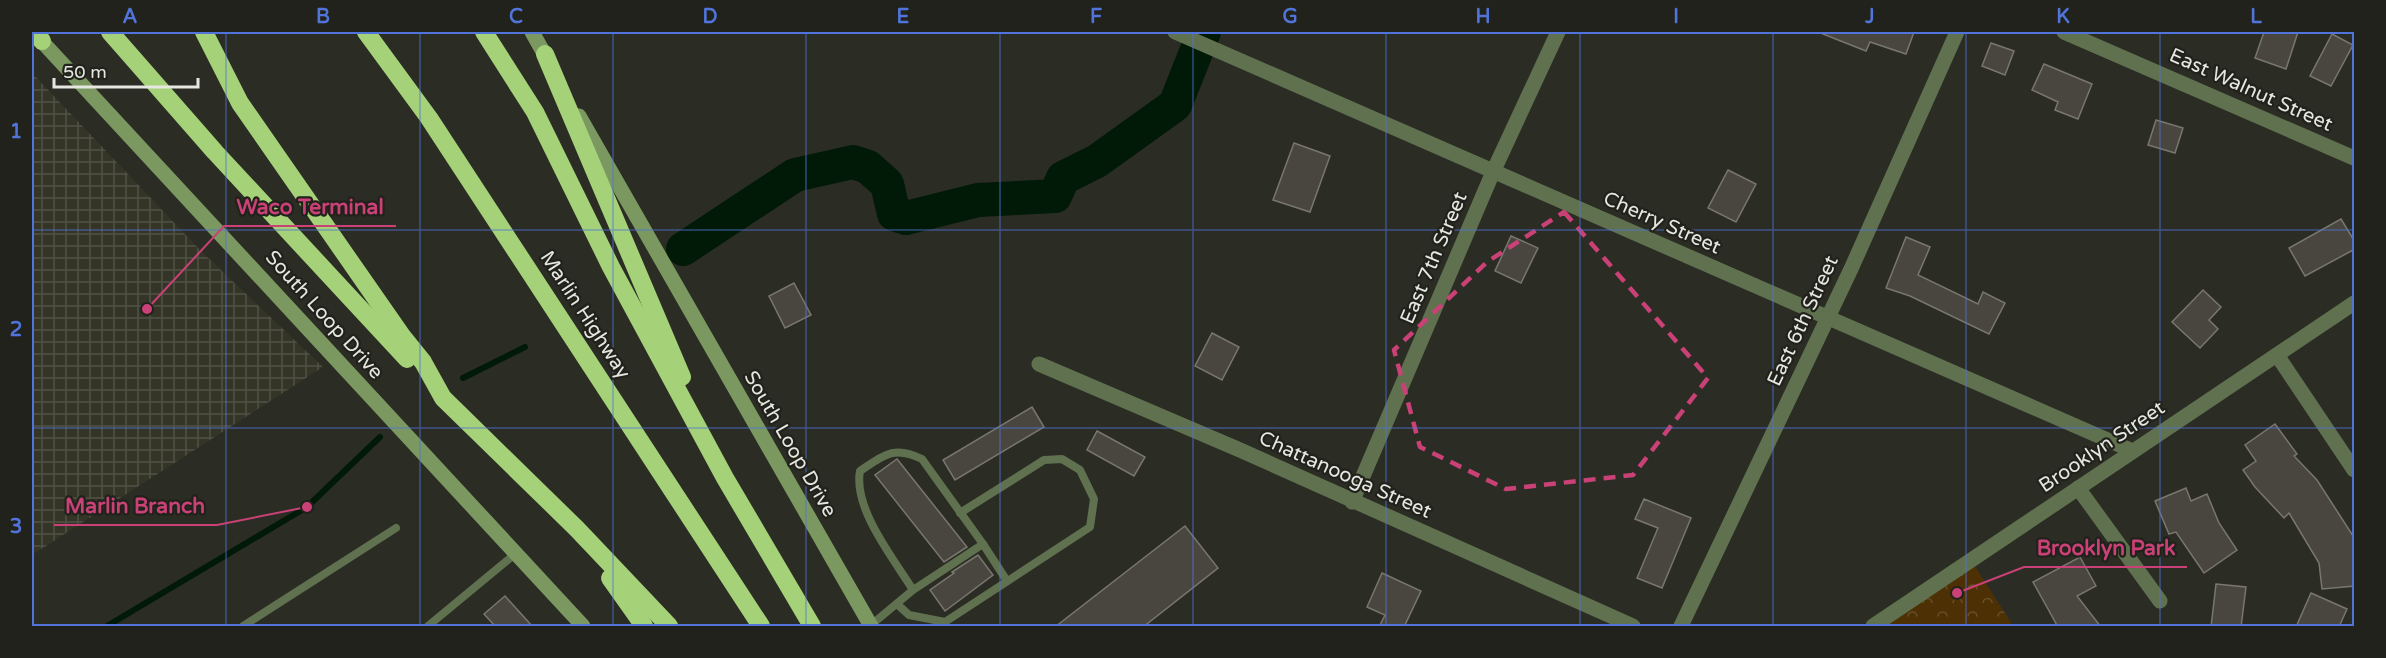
<svg xmlns="http://www.w3.org/2000/svg" width="2386" height="658" font-family="'Varela Round',sans-serif">
<style>
.industrial{fill:url(#industrial-grid)}
.park{fill:url(#park-crowns)}
.lines{fill:none;stroke-linecap:round;stroke-linejoin:round}
.stream{stroke:#011a07;stroke-width:6}
.river{stroke:#011a07;stroke-width:34}
.building{fill:#49463f;stroke:#79766e;stroke-width:1.5}
.lane{stroke:#5f714e;stroke-width:8}
.street{stroke:#5f714e;stroke-width:15}
.secondary{stroke:#7b9860;stroke-width:15}
.highway{stroke:#a5d178;stroke-width:18}
.marked{fill:none;stroke:#c94176;stroke-width:4.5;stroke-dasharray:12 8;stroke-linejoin:round}
.grid{fill:none;stroke:#5074da;stroke-width:1.5;stroke-opacity:0.55}
.labels{text-anchor:middle;dominant-baseline:central;stroke-width:4.5;stroke-linejoin:round;paint-order:stroke}
.street-label{font-size:20px;fill:#e7e7e2;stroke:#21221b}
.leader{fill:none;stroke:#c94176;stroke-width:2}
.callout-dot{fill:#c94176;stroke:#21221b;stroke-width:2}
.callout-label{font-size:21px;text-anchor:middle;font-weight:bold;fill:#c94176;stroke:#21221b;stroke-width:4.5;stroke-linejoin:round;paint-order:stroke}
.neatline{fill:none;stroke:#5074da;stroke-width:2}
.grid-label{font-size:20px;text-anchor:middle;font-weight:bold;fill:#5074da}
</style>
<defs>
<pattern id="industrial-grid" width="8" height="8" patternUnits="userSpaceOnUse" patternTransform="scale(1.5)"><rect width="8" height="8" fill="#343527"/><path d="M0 4h8M4 0v8" fill="none" stroke="#515246"/></pattern>
<pattern id="park-crowns" width="20" height="18" patternUnits="userSpaceOnUse" patternTransform="scale(1.5)"><rect width="20" height="18" fill="#4d3105"/><path d="M2 6a3 3 0 1 1 6 0M12 15a3 3 0 1 1 6 0" fill="none" stroke="#674f29"/></pattern>
</defs>
<rect width="100%" height="100%" fill="#2b2c24"/>
<polygon class="industrial" points="32,73 202,252 323,367 32,555"/>
<polygon class="park" points="1971,560 2013,626 1872,626"/>
<g class="lines">
<g class="stream">
<polyline points="463,378 525,347"/>
<polyline points="107,626 307,507 380,437"/>
</g>
<polyline class="river" points="683,249 795,175 853,162 868,167 887,184 894,214 906,218 978,200 1055,196 1063,178 1097,161 1175,105 1204,32"/>
</g>
<g class="building">
<polygon points="1818,32 1914,32 1906,54 1870,42 1866,51"/>
<polygon points="2264,32 2298,32 2286,69 2255,58"/>
<polygon points="2332,34 2353,45 2331,86 2310,76"/>
<polygon points="1991,43 2014,51 2005,75 1982,66"/>
<polygon points="2044,64 2092,84 2078,119 2055,110 2058,102 2032,90"/>
<polygon points="2156,120 2183,128 2175,153 2148,145"/>
<polygon points="1294,143 1330,156 1310,212 1273,200"/>
<polygon points="1728,170 1756,184 1736,222 1708,208"/>
<polygon points="2341,219 2355,242 2355,249 2305,276 2289,248"/>
<polygon points="1511,236 1538,248 1521,283 1495,271"/>
<polygon points="1906,237 1930,247 1918,275 1978,304 1983,292 2005,303 1989,334 1910,296 1886,288"/>
<polygon points="794,283 811,315 785,328 769,296"/>
<polygon points="2203,290 2221,307 2209,320 2218,329 2200,348 2172,322"/>
<polygon points="1212,333 1239,347 1222,380 1195,366"/>
<polygon points="1032,407 1044,427 955,480 943,460"/>
<polygon points="2275,424 2297,454 2294,456 2317,480 2355,539 2355,586 2322,589 2319,563 2289,513 2284,518 2255,487 2243,470 2256,461 2245,445"/>
<polygon points="1097,431 1145,457 1134,476 1087,450"/>
<polygon points="897,459 967,547 944,562 875,475"/>
<polygon points="2186,488 2191,501 2207,494 2219,523 2237,550 2204,573 2176,532 2169,534 2155,501"/>
<polygon points="1644,499 1691,518 1662,588 1637,578 1658,528 1635,519"/>
<polygon points="1185,526 1218,568 1143,627 1055,627"/>
<polygon points="978,555 993,575 945,611 930,590 954,573 952,572"/>
<polygon points="2080,557 2096,586 2077,596 2101,627 2058,627 2033,582"/>
<polygon points="1382,573 1421,591 1404,627 1379,627 1385,615 1367,607"/>
<polygon points="2216,584 2246,587 2241,627 2211,627"/>
<polygon points="2311,593 2347,609 2339,627 2296,627"/>
<polygon points="505,596 533,627 496,627 484,614"/>
</g>
<g class="lines">
<g class="lane">
<polyline points="983,544 1007,581"/>
<polyline points="897,604 909,615 945,622 1090,527 1094,499 1080,470 1062,459 1044,460 960,513"/>
<path d="M871,625L913,590C894,559 853,509 860,471C884,455 894,445 922,459L983,544L913,590"/>
<polyline points="243,626 396,528"/>
<polyline points="428,626 515,554"/>
</g>
<g class="street">
<polyline points="1175,32 2133,451"/>
<polyline points="2064,32 2354,158"/>
<polyline points="2277,355 2354,470"/>
<polyline points="1039,364 1240,450 1633,626"/>
<polyline points="2078,488 2160,601"/>
<polyline points="1352,502 1493,172 1558,32"/>
<polyline points="1681,626 1851,269 1957,32"/>
<polyline points="1873,626 2354,303"/>
</g>
<g class="secondary">
<polyline points="532,32 550,64"/>
<polyline points="35,34 583,626"/>
<polyline points="579,116 871,626"/>
</g>
<g class="highway">
<polyline points="36,32 42,41"/>
<polyline points="110,32 215,152 407,359"/>
<polyline points="204,32 240,103 402,336 423,362 443,398 577,529 669,626"/>
<polyline points="366,32 429,118 761,626"/>
<polyline points="484,32 535,112 611,267 725,478 812,626"/>
<polyline points="545,54 682,377"/>
<polyline points="610,578 644,626"/>
</g>
</g>
<path class="marked" d="M1564,212L1708,378L1633,475L1506,489L1420,447L1394,350L1487,262Z"/>
<path class="grid" d="M226,32V626M420,32V626M613,32V626M806,32V626M1000,32V626M1193,32V626M1386,32V626M1580,32V626M1773,32V626M1966,32V626M2160,32V626M32,230H2354M32,428H2354"/>
<g class="labels">
<g class="street-label">
<text transform="translate(2251 90) rotate(24)">East Walnut Street</text>
<text transform="translate(1662 223) rotate(24)">Cherry Street</text>
<text transform="translate(1434 258) rotate(-67)">East 7th Street</text>
<text transform="translate(324 315) rotate(48)">South Loop Drive</text>
<text transform="translate(585 315) rotate(57)">Marlin Highway</text>
<text transform="translate(1803 321) rotate(-65)">East 6th Street</text>
<text transform="translate(790 444) rotate(60)">South Loop Drive</text>
<text transform="translate(2102 447) rotate(-34)">Brooklyn Street</text>
<text transform="translate(1345 475) rotate(24)">Chattanooga Street</text>
</g>
</g>
<path class="leader" d="M147 309L224 226H396M307 507L217 525H54M1957 593L2024 567H2187"/>
<g class="callout-dot">
<circle cx="147" cy="309" r="6"/>
<circle cx="307" cy="507" r="6"/>
<circle cx="1957" cy="593" r="6"/>
</g>
<g class="callout-label">
<text x="310" y="214">Waco Terminal</text>
<text x="135" y="513">Marlin Branch</text>
<text x="2106" y="555">Brooklyn Park</text>
</g>
<rect width="2386" height="658" fill="none" stroke="#21221b" stroke-width="66"/>
<path d="M54 78v9h144v-9" fill="none" stroke="#e7e7e2" stroke-width="3"/>
<text x="63" y="78" font-size="18" fill="#e7e7e2" stroke="#21221b" stroke-width="4.5" paint-order="stroke">50 m</text>
<rect x="33" y="33" width="2320" height="592" class="neatline"/>
<g class="grid-label">
<text x="130" y="23">A</text>
<text x="323" y="23">B</text>
<text x="516" y="23">C</text>
<text x="710" y="23">D</text>
<text x="903" y="23">E</text>
<text x="1096" y="23">F</text>
<text x="1290" y="23">G</text>
<text x="1483" y="23">H</text>
<text x="1676" y="23">I</text>
<text x="1870" y="23">J</text>
<text x="2063" y="23">K</text>
<text x="2256" y="23">L</text>
<text x="16" y="138">1</text>
<text x="16" y="336">2</text>
<text x="16" y="533">3</text>
</g>
</svg>
